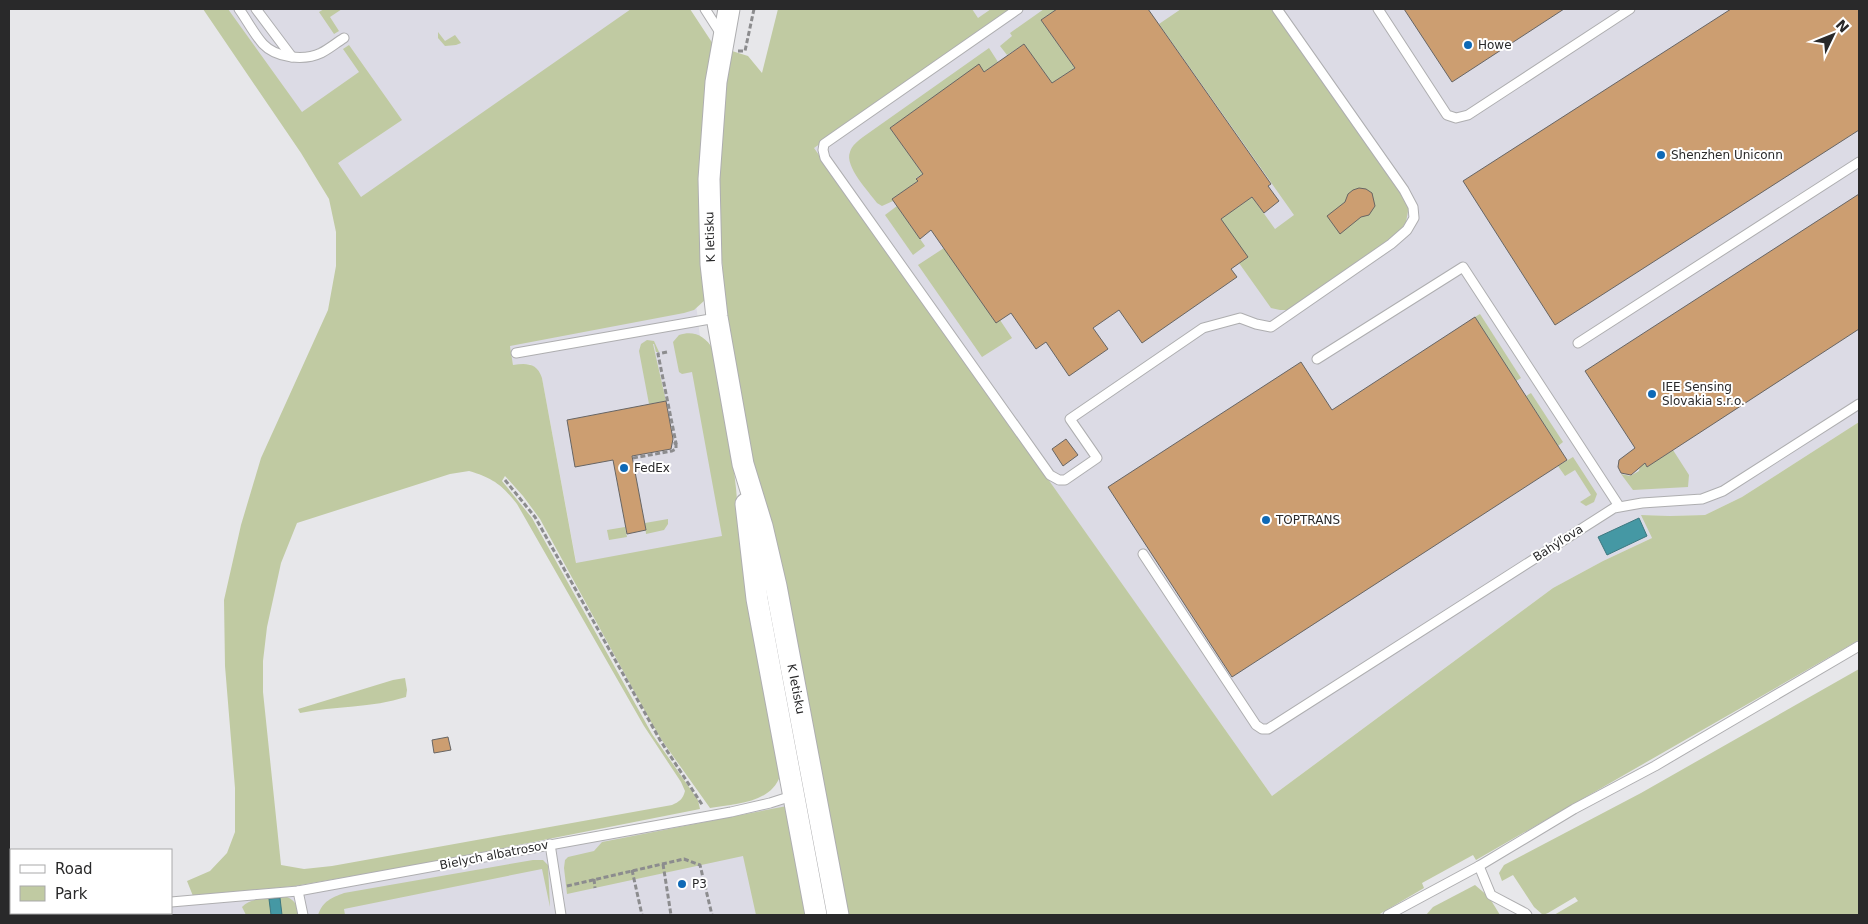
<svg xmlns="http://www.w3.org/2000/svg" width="1868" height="924" font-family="'DejaVu Sans',sans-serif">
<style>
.built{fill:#dcdbe5}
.green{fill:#c0caa2;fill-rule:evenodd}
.water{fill:#4598a4;stroke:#3d777f}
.building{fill:#cc9e71;stroke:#676564}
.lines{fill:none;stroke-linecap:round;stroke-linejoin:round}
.service-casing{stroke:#aeaeb0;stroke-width:11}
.tertiary-casing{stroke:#aeaeb0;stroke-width:23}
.path{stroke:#8c8c8e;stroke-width:3;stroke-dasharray:5 2.5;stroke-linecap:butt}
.service{stroke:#fff;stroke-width:9}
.tertiary{stroke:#fff;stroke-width:21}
.poi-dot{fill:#0e69b6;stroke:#fff;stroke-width:2}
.labels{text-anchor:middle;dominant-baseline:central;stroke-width:4;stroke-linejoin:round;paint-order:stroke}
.poi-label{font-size:12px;fill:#29292a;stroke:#fff;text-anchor:start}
.street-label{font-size:12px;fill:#29292a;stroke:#fff}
</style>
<rect width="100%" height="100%" fill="#e7e7ea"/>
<g class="built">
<polygon points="219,9 642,9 567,62 506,112 378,232"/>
<polygon points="778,9 1859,9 1859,422 1742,497 1705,515 1670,516 1642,515 1652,538 1603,561 1553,588 1272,796 813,148"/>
<polygon points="695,296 706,386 730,539 577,567 542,378 530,364 513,365 509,340"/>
<polygon points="793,795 815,915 71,915 84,913 171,913 171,903 298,891 642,827"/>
</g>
<g class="green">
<path d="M203,9H228L302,112L359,72L343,49L349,45L402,120L338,163L361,197L631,9H690L713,44L705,300L694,310L684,313L510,346L513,365C527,363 537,363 542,378L576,563L722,536L692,372L682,374L679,372L673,342L679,335C694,330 705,336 713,349C723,403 735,458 738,513L780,776C771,803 735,804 710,808L663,742L651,722L540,519L523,496L505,476L502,481L532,518L652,734L698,800L700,809L433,862L295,886L193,896L187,881L210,871L227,853L235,832V788L225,666L224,600L241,525L261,458L328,310L336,266V232L329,199L301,153ZM469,471C493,478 502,485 517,504L644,726L681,782L685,791C683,799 679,802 672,805L332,866L304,869L281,865L263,692V661L267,627L281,563L297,523L450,474Z"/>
<polygon points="324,9 342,9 330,17 339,31 334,34 319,12"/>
<path d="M778,9H972L978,18L991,9H1011L814,148L1272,796L1553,588L1603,561L1652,538L1641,515L1670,516L1705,515L1742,497L1859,422V640L1476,860L1473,855L1422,883L1424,888L1378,915H844C819,793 794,671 770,548C741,408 709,270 723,125C725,101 726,75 732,51L748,56L762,73Z"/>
<polygon points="1044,9 1057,9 1041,20 1075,68 1052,83 1024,44 1007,55 1000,46 1012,36 1010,33"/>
<polygon points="1181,9 1272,9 1401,190 1409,206 1406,222 1402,228 1390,239 1288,310 1280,310 1271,308 1212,225 1252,197 1275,229 1294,215 1159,24"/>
<polygon points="438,32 445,41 455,35 461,43 456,45 445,46 438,38"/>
<path d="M989,48L998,62L984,72L979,65L890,128L923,174L916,178L918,181L892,199L893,201L882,206L877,203C869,192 844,166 850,152C852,145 858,141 863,137Z"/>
<polygon points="897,206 925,246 913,255 885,215"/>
<polygon points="944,248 996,322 1000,320 1012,338 982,357 918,265"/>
<polygon points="1480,314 1521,378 1516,381 1475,317"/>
<polygon points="647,340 654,341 659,352 656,352 654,344 653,344 666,401 649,404 639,351 641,344"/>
<polygon points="1531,393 1563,442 1558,446 1526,396"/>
<polygon points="1673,450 1689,475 1688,487 1633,490 1621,474 1630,476 1639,471 1641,458 1647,467"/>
<polygon points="1573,457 1597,494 1594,502 1586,506 1580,502 1591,495 1575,470 1565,476 1558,466"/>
<polygon points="668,519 668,524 664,530 646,534 645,523"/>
<polygon points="625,527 627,537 609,540 607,530"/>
<polygon points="1859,669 1859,915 1554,915 1578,901 1575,897 1548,913 1543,915 1534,907 1513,875 1502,881 1499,873 1504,865 1641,793"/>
<path d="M405,678L407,690L406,697C372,708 335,706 300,713L298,709L393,680Z"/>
<polygon points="787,806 807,915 756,915 743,856 567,894 564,868 565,860 568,857 594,851 602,842"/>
<path d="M533,860H543L548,865L550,907L542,869L344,909L345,915H318C323,901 331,898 344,893Z"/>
<polygon points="1475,885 1489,897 1500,915 1426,915 1433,907"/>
<path d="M287,897C296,901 297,906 299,915H246L242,907C253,896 272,898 287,897Z"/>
</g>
<g class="water">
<polygon points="1639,518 1647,536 1607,555 1598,537"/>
<polygon points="280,898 282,915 271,915 269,899"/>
</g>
<g class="building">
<polygon points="1057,9 1148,9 1271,184 1268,186 1279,201 1264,213 1252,197 1221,219 1248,257 1231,269 1237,277 1142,343 1119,310 1093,328 1108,349 1069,376 1046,342 1036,349 1011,313 996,323 931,230 920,239 892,199 918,181 916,179 923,174 890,128 979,64 984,72 1024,44 1052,83 1075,68 1041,20"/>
<polygon points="1404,9 1564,9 1452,82"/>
<polygon points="1731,9 1859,9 1859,130 1555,325 1463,181"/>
<polygon points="1359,188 1366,189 1372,193 1375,206 1369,215 1361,217 1340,234 1327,216 1345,202 1348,194 1353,190"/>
<polygon points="1859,194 1859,329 1647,467 1645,463 1631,475 1621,473 1618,467 1619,460 1635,448 1585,371"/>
<polygon points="1475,317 1567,460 1232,677 1108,487 1301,362 1332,410"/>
<polygon points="666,401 673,439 671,449 632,456 646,530 627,534 613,460 575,467 567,420"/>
<polygon points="1066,439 1078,455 1063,466 1052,449"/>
<polygon points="448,737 451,750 434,753 432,740"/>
</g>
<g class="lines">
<g class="service-casing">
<g id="service">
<path d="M239,9C247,20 254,34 263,44C276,58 304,61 321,53C329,49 336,43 344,38"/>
<polyline points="256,9 292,57"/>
<polyline points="705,9 721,34"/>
<polyline points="1018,9 824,144 823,150 825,158 1050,475 1059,480 1065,480 1097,458 1070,419 1203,328 1240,318 1256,324 1271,327 1391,244 1407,230 1414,218 1413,207 1404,190 1277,9"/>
<polyline points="1378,9 1447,115 1456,118 1468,115 1630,9"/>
<polyline points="1578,343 1859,162"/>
<polyline points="516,353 716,318"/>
<polyline points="1317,359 1463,267 1619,506"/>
<polyline points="1143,554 1256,725 1262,729 1268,729 1614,508 1642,503 1702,499 1723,491 1859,404"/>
<polyline points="550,844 561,915"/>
<polyline points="1479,866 1491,895 1525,913 1527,915"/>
<polyline points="298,891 303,915"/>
<polyline points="171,902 298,891 731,812 770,803 795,795"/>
<polyline points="71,915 84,913"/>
<polyline points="1388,915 1479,866 1574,809 1655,766 1859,646"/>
</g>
</g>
<g class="tertiary-casing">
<g id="tertiary">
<polyline points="729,9 716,82 709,179 711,264 717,317 743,464 762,526 776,586 838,915"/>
<polyline points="746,504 757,599 816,915"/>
</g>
</g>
<g class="path">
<polyline points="738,51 745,51 754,9"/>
<polyline points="667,352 658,354 676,443 672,444"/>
<polyline points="633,458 672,451 676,449 676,443"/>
<polyline points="505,480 535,517 660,740 703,806"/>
<polyline points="663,864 671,915"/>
<polyline points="632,870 642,915"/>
<polyline points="594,879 595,888"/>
<polyline points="567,886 684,859 700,865 712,915"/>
</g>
<use href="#service" class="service"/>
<use href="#tertiary" class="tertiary"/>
</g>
<g class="poi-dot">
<circle cx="1468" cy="45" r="5"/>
<circle cx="1661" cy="155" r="5"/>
<circle cx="1652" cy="394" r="5"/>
<circle cx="624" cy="468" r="5"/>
<circle cx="1266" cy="520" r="5"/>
<circle cx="682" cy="884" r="5"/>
</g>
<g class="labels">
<g class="poi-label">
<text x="1478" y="45">Howe</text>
<text x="1671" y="155">Shenzhen Uniconn</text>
<text x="1662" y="387">IEE Sensing<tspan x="1662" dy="14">Slovakia s.r.o.</tspan></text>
<text x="634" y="468">FedEx</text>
<text x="1276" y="520">TOPTRANS</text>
<text x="692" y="884">P3</text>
</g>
<g class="street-label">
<text transform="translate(710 237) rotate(-92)">K letisku</text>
<text transform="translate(1558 543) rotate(-33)">Bahýľova</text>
<text transform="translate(796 689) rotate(79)">K letisku</text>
<text transform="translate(494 855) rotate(-11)">Bielych albatrosov</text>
</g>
</g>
<rect width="1868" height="924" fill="none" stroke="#29292a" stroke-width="20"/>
<rect x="10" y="849" width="162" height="65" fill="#ffffff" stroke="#a9a9aa"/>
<rect x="20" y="865" width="25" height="8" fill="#ffffff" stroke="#a9a9aa"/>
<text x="55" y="874" font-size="15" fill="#29292a">Road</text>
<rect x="20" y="886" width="25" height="15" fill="#c0caa2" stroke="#a9a9aa"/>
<text x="55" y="899" font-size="15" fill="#29292a">Park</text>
<g transform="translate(1833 35) rotate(47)" stroke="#ffffff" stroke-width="4" paint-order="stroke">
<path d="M0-4L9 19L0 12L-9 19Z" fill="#29292a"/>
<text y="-8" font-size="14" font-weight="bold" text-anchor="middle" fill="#29292a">N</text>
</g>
</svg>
